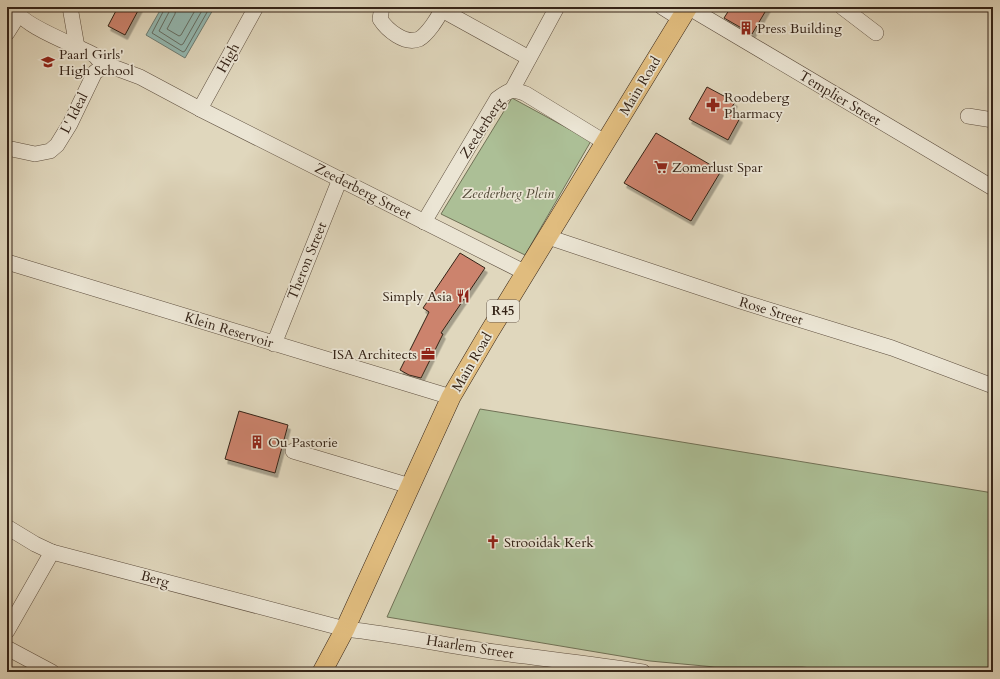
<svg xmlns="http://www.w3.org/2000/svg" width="1000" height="679" font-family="Cardo,serif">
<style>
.green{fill:#acbf96;stroke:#707156}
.water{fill:#94b9b2;stroke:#6e7d74}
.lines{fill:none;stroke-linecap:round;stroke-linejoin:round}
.shore{stroke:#646e64;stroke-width:1}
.building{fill:#cc836d;stroke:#342317;filter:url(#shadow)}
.minor-casing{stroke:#5f5040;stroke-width:16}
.major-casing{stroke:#342317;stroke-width:20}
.minor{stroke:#ebe5d4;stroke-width:15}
.major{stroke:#e0bc7e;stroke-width:19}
.labels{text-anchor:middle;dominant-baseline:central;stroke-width:3.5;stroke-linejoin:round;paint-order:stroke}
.shield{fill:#ebe5d4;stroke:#6b5d50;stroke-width:1}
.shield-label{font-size:13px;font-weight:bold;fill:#342317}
.poi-label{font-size:14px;fill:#342317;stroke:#ebe5d4;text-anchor:start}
.street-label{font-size:14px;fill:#342317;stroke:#ebe5d4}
.park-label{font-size:14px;font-style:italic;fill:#524a37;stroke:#ebe5d4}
</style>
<defs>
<filter id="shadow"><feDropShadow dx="2.5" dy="4.5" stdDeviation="0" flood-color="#0004"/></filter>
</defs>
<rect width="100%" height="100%" fill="#e0d7bd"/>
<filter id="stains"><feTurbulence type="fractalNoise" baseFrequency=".005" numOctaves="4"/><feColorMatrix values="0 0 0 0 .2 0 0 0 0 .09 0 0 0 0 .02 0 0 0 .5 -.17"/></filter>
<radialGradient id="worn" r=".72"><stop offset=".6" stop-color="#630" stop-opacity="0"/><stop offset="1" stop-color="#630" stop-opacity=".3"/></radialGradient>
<g class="green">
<polygon points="512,98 591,141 525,255 441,214"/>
<polygon points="480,409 993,493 993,670 941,672 849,672 802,667 715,667 650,661 387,617"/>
</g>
<polygon class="water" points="162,7 211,7 214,8 185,58 146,35"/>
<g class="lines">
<g class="shore">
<polyline points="165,7 164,10 152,33 183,52 185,51 210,7"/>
<polyline points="170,7 169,12 159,31 181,45 183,44 204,7"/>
<polyline points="176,7 175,14 167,29 179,36 181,35 197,7"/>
</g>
</g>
<g class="building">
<polygon points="118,7 140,7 125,35 108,26"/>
<polygon points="731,7 768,7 752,34 724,18"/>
<polygon points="707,87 735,102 729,112 740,118 728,140 689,119"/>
<polygon points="656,133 721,171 691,221 624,183"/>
<polygon points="460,253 485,268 441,333 443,334 421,378 409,375 400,370 429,312 423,308"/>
<polygon points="239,411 288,425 275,473 225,459"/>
</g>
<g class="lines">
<g class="minor-casing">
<g id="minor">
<path d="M17,7C15,24 81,47 94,55C98,58 101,63 104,67"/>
<polyline points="70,7 77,47"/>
<path d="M382,7L380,19C387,30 405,45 419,39C423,37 429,30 432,26C436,20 441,14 442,7"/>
<polyline points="662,7 681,19"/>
<polyline points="688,7 993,188"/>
<polyline points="842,7 876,33"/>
<polyline points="442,10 529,58"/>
<polyline points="7,33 19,14"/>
<polyline points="512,90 557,7"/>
<polyline points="200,109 256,7"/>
<polyline points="968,116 993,120"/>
<polyline points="7,148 35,154 50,151 57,145 70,124 95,72 104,67 113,67 140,77 200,109 526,273"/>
<path d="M424,222L497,99C509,90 512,88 526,94L606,143"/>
<polyline points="548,237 740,301 892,348 993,386"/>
<polyline points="7,262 451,397"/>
<polyline points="274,344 340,179"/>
<polyline points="293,451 410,486"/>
<polyline points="7,527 35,544 52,552"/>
<path d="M7,631L52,552L345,629C391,634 435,643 480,650C535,658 589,663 643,672"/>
<polyline points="7,648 52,672"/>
</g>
</g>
<g class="major-casing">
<polyline id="major" points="322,672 345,629 451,397 488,334 688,7"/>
</g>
<use href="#minor" class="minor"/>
<use href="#major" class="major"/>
</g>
<defs>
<g id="building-bare" transform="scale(1.08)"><path d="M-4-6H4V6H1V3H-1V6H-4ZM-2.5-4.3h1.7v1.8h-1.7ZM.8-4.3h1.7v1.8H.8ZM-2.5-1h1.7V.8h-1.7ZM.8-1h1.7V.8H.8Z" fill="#8f2418" stroke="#ebe5d4" stroke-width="2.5" paint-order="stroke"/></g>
<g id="school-bare" transform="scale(1.08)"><path d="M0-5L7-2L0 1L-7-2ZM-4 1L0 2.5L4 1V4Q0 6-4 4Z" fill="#8f2418" stroke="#ebe5d4" stroke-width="2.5" paint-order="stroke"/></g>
<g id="pharmacy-bare" transform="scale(1.08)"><path d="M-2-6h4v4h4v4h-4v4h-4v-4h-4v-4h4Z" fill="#8f2418" stroke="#ebe5d4" stroke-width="2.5" paint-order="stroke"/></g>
<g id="supermarket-bare" transform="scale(1.08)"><path d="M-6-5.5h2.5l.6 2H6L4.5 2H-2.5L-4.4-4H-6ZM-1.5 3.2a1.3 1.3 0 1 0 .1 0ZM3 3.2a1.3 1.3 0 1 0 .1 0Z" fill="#8f2418" stroke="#ebe5d4" stroke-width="2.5" paint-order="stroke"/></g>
<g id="restaurant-bare" transform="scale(1.08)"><path d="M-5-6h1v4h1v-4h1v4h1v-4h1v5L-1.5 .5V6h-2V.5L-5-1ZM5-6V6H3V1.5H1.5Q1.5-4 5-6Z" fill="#8f2418" stroke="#ebe5d4" stroke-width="2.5" paint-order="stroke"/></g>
<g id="office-bare" transform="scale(1.08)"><path d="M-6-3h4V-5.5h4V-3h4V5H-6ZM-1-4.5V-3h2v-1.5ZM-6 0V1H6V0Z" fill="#8f2418" stroke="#ebe5d4" stroke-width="2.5" paint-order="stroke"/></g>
<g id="church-bare" transform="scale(1.08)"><path d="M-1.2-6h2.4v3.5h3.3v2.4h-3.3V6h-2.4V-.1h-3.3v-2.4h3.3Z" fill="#8f2418" stroke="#ebe5d4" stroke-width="2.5" paint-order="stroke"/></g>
</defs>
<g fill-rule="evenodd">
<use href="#building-bare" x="746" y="28"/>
<use href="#school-bare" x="48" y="62"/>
<use href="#pharmacy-bare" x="713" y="105"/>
<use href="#supermarket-bare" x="661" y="167"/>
<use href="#restaurant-bare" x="463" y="296"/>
<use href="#office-bare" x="428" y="354"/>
<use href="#building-bare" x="257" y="442"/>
<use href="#church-bare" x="493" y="542"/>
</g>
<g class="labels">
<rect class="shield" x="487" y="300" width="32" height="22" rx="3"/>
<g class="shield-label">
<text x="503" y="311">R45</text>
</g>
<g class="poi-label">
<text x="757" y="28">Press Building</text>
<text x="59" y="54">Paarl Girls'<tspan x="59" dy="16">High School</tspan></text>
<text x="724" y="97">Roodeberg<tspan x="724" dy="16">Pharmacy</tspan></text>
<text x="672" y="167">Zomerlust Spar</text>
<text x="452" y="296" text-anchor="end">Simply Asia</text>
<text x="417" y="354" text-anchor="end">ISA Architects</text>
<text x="268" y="442">Ou Pastorie</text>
<text x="504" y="542">Strooidak Kerk</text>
</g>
<g class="street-label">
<text transform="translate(228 58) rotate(-61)">High</text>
<text transform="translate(640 86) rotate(-59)">Main Road</text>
<text transform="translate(840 98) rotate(31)">Templier Street</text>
<text transform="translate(74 113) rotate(-63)">L' Ideal</text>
<text transform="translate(482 128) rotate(-57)">Zeederberg</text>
<text transform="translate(363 191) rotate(27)">Zeederberg Street</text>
<text transform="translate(307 261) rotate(-68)">Theron Street</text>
<text transform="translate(771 311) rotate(17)">Rose Street</text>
<text transform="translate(229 330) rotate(17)">Klein Reservoir</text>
<text transform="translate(472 362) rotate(-60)">Main Road</text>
<text transform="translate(155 579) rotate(15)">Berg</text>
<text transform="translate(470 647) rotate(9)">Haarlem Street</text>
</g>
<g class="park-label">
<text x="508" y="193">Zeederberg Plein</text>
</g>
</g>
<rect width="1000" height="679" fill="none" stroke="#e0d7bd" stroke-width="24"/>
<rect x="8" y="8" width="984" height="663" fill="none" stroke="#342317" stroke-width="2"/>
<rect x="12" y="12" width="976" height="655" fill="none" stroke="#342317"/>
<rect width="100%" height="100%" filter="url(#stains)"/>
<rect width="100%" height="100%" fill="url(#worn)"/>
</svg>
